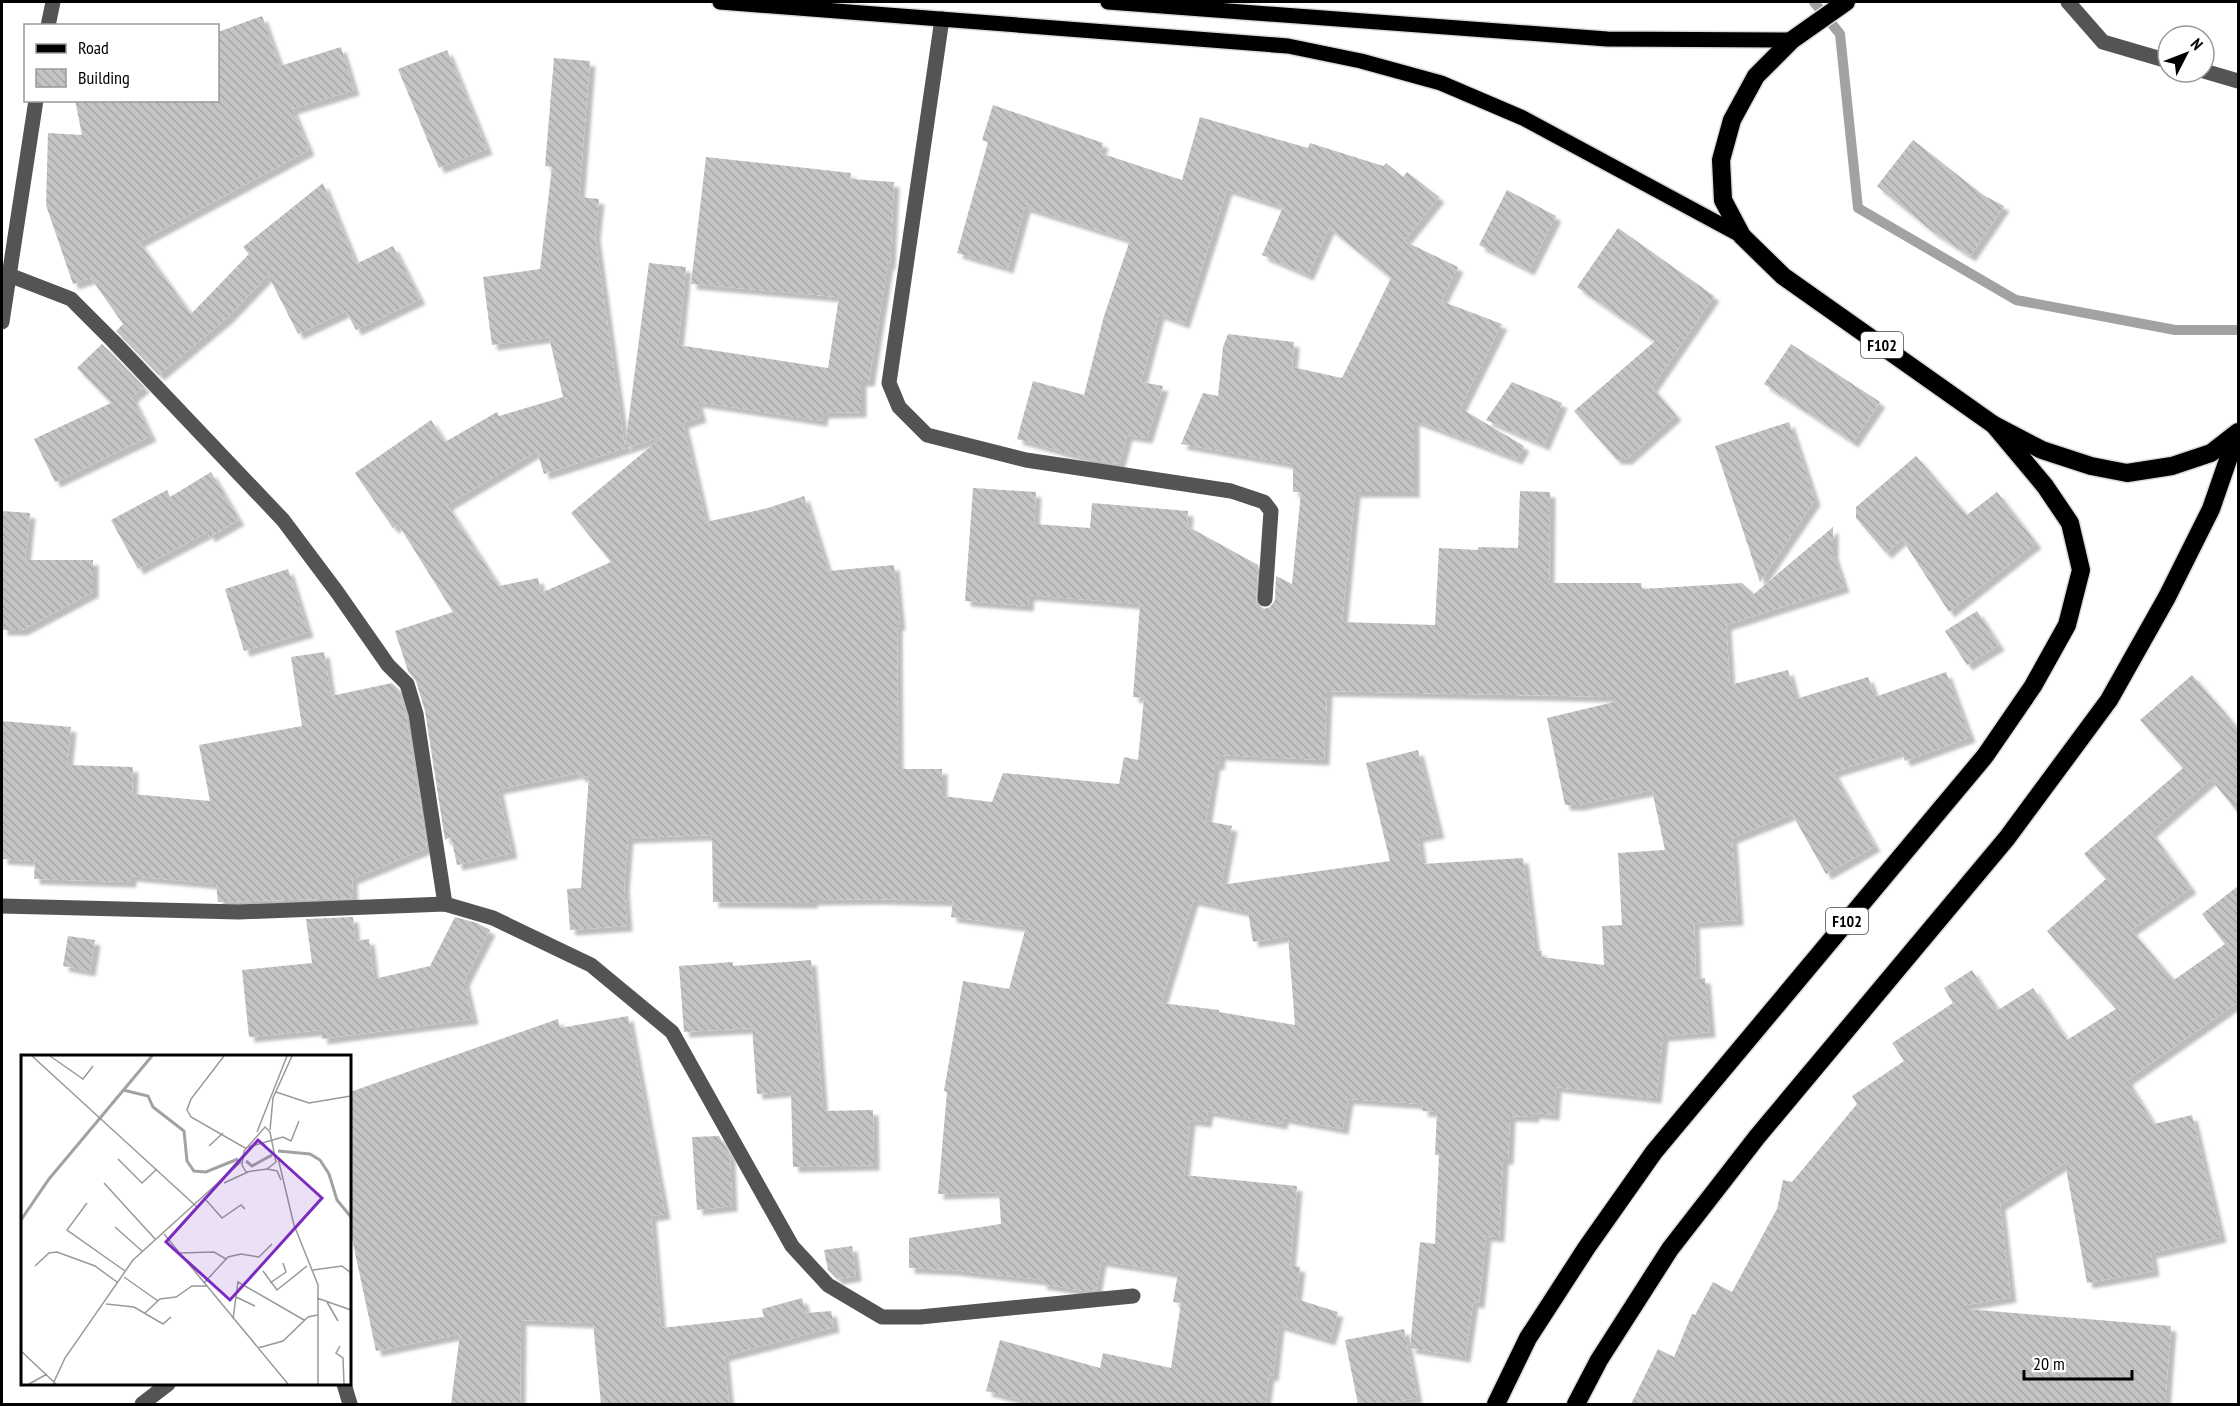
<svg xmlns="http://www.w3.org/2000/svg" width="2240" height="1406" font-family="'PT Sans Narrow',sans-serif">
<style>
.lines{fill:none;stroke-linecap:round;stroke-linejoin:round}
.stream{stroke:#a2a2a2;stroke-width:10}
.building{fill:url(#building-back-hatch);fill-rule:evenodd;filter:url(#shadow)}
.major-casing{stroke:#dbdbdb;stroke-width:18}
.highway-casing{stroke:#dbdbdb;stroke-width:21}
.minor{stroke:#545454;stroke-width:15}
.major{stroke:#000;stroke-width:15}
.highway{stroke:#000;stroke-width:18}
.labels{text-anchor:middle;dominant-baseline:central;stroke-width:6;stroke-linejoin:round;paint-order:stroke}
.shield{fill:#fff;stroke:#4c4c4c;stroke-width:1.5}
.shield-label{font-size:16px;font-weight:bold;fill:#000}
.inset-river{fill:none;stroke:#a2a2a2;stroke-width:3}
.inset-road{fill:none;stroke:#999;stroke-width:1.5}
.view{fill:#7b2cbf;fill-opacity:0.15;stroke:#7b2cbf;stroke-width:3}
.inset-edge{fill:none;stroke:#000;stroke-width:3}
</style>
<defs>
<pattern id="building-back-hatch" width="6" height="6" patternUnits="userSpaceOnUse" patternTransform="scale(1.5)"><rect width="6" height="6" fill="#c4c4c4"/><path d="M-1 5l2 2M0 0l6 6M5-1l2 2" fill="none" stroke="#a7a7a7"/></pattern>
<filter id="shadow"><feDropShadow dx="5.5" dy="5.5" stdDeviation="1.5" flood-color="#0004"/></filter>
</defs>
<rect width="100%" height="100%" fill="#fff"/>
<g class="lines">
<polyline class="stream" points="1814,2 1840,34 1858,208 2016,300 2175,330 2238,330"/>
</g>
<g class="building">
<polygon points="262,16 280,66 341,47 354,90 292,109 309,150 139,242 191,314 249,254 243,247 323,183 356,264 393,246 420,299 356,330 346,311 298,334 268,275 228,317 159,375 116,331 123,324 91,278 73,284 46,205 48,133 82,135 75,100 218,100 218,32"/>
<polygon points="447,50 487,149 439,168 398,69"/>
<path d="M554,58L590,61L579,197L599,199L595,235L625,447L649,263L686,267L678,345L828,368L839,297L691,284L706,157L851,173L850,179L894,182L890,264H888L869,381H861V412L823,413L822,421L697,402L701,417L683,423L706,522L768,508L804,496L828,571L894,565L900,625H897L898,769H942V796L992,802L1003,773L1119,784L1124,757L1138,760L1144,698L1133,697L1140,604L1029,595L1028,606L965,601L973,488L1036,492L1034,524L1090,528L1092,503L1188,511L1187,526L1258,565L1256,603L1264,609L1270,607L1275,600L1276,576L1292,584L1301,492H1293V464L1181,444L1203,393L1218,396L1223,347L1228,334L1294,342L1292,367L1342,378L1391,278L1329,228L1308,275L1262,255L1283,207L1227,189L1184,323L1159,314L1141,382L1163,386L1147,438L1127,435L1119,464L1093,460L1017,439L1033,381L1084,395L1104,316L1130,240L1025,207L1008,268L957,253L988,142L982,140L993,105L1103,143L1100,153L1182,180L1200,117L1308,148L1310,143L1383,166L1386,163L1403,177L1407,172L1439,197L1404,241L1458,267L1441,301L1502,324L1460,408L1524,446L1517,459L1414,420V492H1355L1342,622L1435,625L1439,548L1478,550V547L1518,548L1520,491L1550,492L1549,583H1641L1642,589L1742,583L1754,594L1833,527V554L1844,587L1726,625L1730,685L1788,670L1796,699L1868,677L1875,697L1946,672L1970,737L1905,761L1901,751L1833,772L1875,846L1826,874L1792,814L1732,838L1738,920L1694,923L1696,979L1705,978L1710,1032L1663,1036L1656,1098L1556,1087L1554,1115L1534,1113V1117L1510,1116L1508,1159H1503L1499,1237L1486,1236L1479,1303L1473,1302L1465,1357L1410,1348L1420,1242L1435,1244L1439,1155H1435L1437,1112L1422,1111L1423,1104L1348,1099L1343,1129L1283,1118L1282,1124L1208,1111L1206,1122L1190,1120L1184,1175L1297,1186L1290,1265L1300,1267L1296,1299L1338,1312L1330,1340L1279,1325L1273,1376L1269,1375L1265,1404H1036L986,1391L1000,1340L1100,1368L1103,1353L1171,1368L1181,1303L1173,1302L1178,1273L1101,1261L1096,1290L1085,1291L1041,1284L1042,1280L952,1270L909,1268V1238L1001,1224L999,1192L938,1194L947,1092L944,1091L963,981L1009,989L1026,927L951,917L953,901L879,899L812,900V903L713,902L712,835L628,838L624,886L627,926L570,930L567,889L581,888L589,776L580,777L579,773L498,789L512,853L457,865L451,837L445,840L425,711L416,681L408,671L395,631L453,612L398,524L393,528L355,473L431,420L445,442L497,412L499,416L563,397L549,337L492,345L483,277L540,269L552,167L545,166ZM663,436L571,513L611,562L541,593L538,578L499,586L447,505L537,451L544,474ZM1327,691L1614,697V702L1547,718L1565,805H1578L1652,790L1665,850L1618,853L1622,925L1602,926L1604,965L1541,957L1542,951L1535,950L1523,858L1422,864L1418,837L1439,833L1418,750L1366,763L1390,861L1221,885L1232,826L1206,821L1215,764L1219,765L1220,755L1324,760ZM1193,900L1248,912L1253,942L1288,936L1295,1025L1219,1012V1010L1161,1003Z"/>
<polygon points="1913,140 1983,195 2004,206 1970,256 1932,231 1877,186"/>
<polygon points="1507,190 1556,216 1529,270 1479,245"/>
<polygon points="1618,228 1714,296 1652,387 1676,415 1627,459 1616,459 1574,411 1655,341 1577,287"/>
<polygon points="102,344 144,387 132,397 151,436 55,482 34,439 111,403 77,368"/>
<polygon points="1791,344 1880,402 1853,442 1764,384"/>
<polygon points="1512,382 1562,403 1544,445 1486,420"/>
<polygon points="1789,422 1815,500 1760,582 1715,446"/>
<polygon points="1916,456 1967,515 1997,492 2036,543 1949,612 1902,539 1886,553 1856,518 1856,507"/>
<polygon points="211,472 239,520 209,537 208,532 138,569 111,520 167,490 170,497"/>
<polygon points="2,511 30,513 25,560 93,560 93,592 22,630 2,630"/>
<polygon points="288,569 308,632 244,651 225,589"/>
<polygon points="1977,611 1999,645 1967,665 1945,631"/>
<polygon points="324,652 331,696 392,683 398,689 406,716 427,848 352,879 353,898 218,902 216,884 131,876 131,882 34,879 35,861 2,859 2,721 71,727 67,765 133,767 132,794 210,801 199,745 302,726 291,657"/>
<polygon points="2192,675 2238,728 2238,813 2211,779 2151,832 2191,888 2131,930 2174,980 2225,944 2202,914 2238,886 2238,1002 2127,1080 2154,1124 2192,1115 2221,1237 2151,1253 2154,1271 2087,1283 2065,1163 2000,1205 2011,1297 1966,1305 1966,1309 2171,1326 2165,1404 1631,1404 1658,1349 1674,1357 1692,1314 1695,1315 1713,1282 1732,1292 1777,1209 1783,1180 1792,1182 1857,1104 1852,1096 1904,1061 1892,1043 1953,1003 1944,988 1972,970 1998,1010 2033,988 2067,1040 2116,1009 2047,931 2106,879 2084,854 2183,768 2140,720"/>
<polygon points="353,917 355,941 369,939 374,979 430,966 455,917 477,923 490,930 464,981 473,1019 322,1039 321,1030 249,1037 242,970 312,963 306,919"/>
<polygon points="68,936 95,940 90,971 63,966"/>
<polygon points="811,960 823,1111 873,1110 874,1165 793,1167 791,1091 757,1094 752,1028 684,1032 679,966 733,962 733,966"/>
<polygon points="628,1016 665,1214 651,1216 661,1328 764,1317 762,1309 802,1298 806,1313 831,1311 834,1327 724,1356 729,1404 601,1404 593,1323 521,1320 520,1404 451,1404 460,1334 376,1351 350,1229 350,1092 558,1019 560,1028"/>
<polygon points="719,1136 730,1155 732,1206 697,1210 692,1137"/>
<polygon points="852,1246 856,1276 838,1279 828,1270 824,1250"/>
<polygon points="1404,1329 1417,1398 1382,1404 1358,1404 1345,1340"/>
</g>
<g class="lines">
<g class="major-casing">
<g id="major">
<polyline points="720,2 1288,46 1361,61 1441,83 1523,118 1742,236"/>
<polyline points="1108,2 1607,39 1792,40"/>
</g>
</g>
<g class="highway-casing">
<g id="highway">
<polyline points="1846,2 1792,40 1756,76 1732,120 1721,160 1723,200 1742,236 1783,276 1994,425 2042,450 2091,466 2127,473 2172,466 2211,453 2238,432"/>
<polyline points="1496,1404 1528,1338 1587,1247 1654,1152 1985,756 2033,686 2067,625 2081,570 2070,523 2045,486 1994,425"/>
<polyline points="1576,1404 1599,1360 1670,1249 1757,1137 2007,838 2109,700 2167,597 2211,509 2237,434"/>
</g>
</g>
<g class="minor">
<polyline points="2068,2 2103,42 2168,61"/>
<polyline points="942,19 889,383 899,407 927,435 1026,460 1231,491 1264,502 1271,511 1265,599"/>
<polyline points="48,26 53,2"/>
<polyline points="2204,71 2238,81"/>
<polyline points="9,275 71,299 113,341 283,520 337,592 388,665 407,684 416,714 445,904"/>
<polyline points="2,322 36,100"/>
<polyline points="2,906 239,912 445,904 493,918 591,965 672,1032 792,1246 828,1285 882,1317 920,1317 1133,1296"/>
<polyline points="344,1384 350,1404"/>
<polyline points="142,1404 168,1384"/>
</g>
<use href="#major" class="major"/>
<use href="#highway" class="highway"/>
</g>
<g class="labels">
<g class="shield">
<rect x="1861" y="332" width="42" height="26" rx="4.5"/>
<rect x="1826" y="908" width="42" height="26" rx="4.5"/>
</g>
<g class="shield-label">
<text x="1882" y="345">F102</text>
<text x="1847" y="921">F102</text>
</g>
</g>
<g transform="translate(21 1055)">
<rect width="330" height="330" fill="#fff"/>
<path class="inset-river" d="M102,35L127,41L132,52L163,76L166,106L173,116L185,117L217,104M257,96L289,99L299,105L308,119L316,145L330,162M225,106L231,111L251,100M0,165L28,124L131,1"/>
<path class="inset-road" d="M11,1L176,152M29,1L62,24L72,11M203,1L170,44L166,55L170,62L224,93L262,82L270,86L278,66M255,37L288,48L330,41M244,72L249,77L255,107L246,114L225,117L221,110L223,96ZM249,75L252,43L271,1M236,77L266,1M188,91L202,78M257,103L273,170L297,230V329M97,104L121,128L136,114M246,114L256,116L260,125M83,128L135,185M203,128L227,117M185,145L201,163L220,150L224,154M66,148L46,175L104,216M94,172L121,196M143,179L267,329M158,198L193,197L205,204M14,211L28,198L36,197L74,211L96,227M292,215L321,211L330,218M242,216L256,235L286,211M103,222L137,246M183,228L207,202L220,199L238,202L251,189M249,228L265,217L262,208M215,242L234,251M296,243L330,255M306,247L317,266M85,249L113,252L142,269L150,262M124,258L139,244L155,242L171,231H186M212,264L217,227L283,265M319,291L315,298L322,303L323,329M237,293L262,286L287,262L296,260M0,296L35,329M8,329L26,319M32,329L44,303L112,205L220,107"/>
<path class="view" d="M237,85L301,143L209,245L145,187Z"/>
<rect width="330" height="330" class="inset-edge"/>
</g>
<rect width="2240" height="1406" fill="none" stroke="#000000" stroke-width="6"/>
<rect x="24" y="24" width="195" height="78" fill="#ffffff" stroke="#999999" stroke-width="1.5"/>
<rect x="36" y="44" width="30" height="9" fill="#000000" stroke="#999999" stroke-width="1.5"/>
<text x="78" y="54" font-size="18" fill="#000000">Road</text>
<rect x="36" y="69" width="30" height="18" fill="url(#building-back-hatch)" stroke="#999999" stroke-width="1.5"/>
<text x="78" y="84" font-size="18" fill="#000000">Building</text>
<g transform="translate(2186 54) rotate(48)"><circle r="28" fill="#ffffff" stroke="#999999" stroke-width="1.5"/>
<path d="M0-4.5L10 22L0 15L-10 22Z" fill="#000000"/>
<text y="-9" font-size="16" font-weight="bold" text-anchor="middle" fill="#000000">N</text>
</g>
<path d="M2024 1370v9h108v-9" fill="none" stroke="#000000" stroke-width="3"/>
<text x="2033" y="1370" font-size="18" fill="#000000" stroke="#ffffff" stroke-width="4.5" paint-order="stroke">20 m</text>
</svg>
